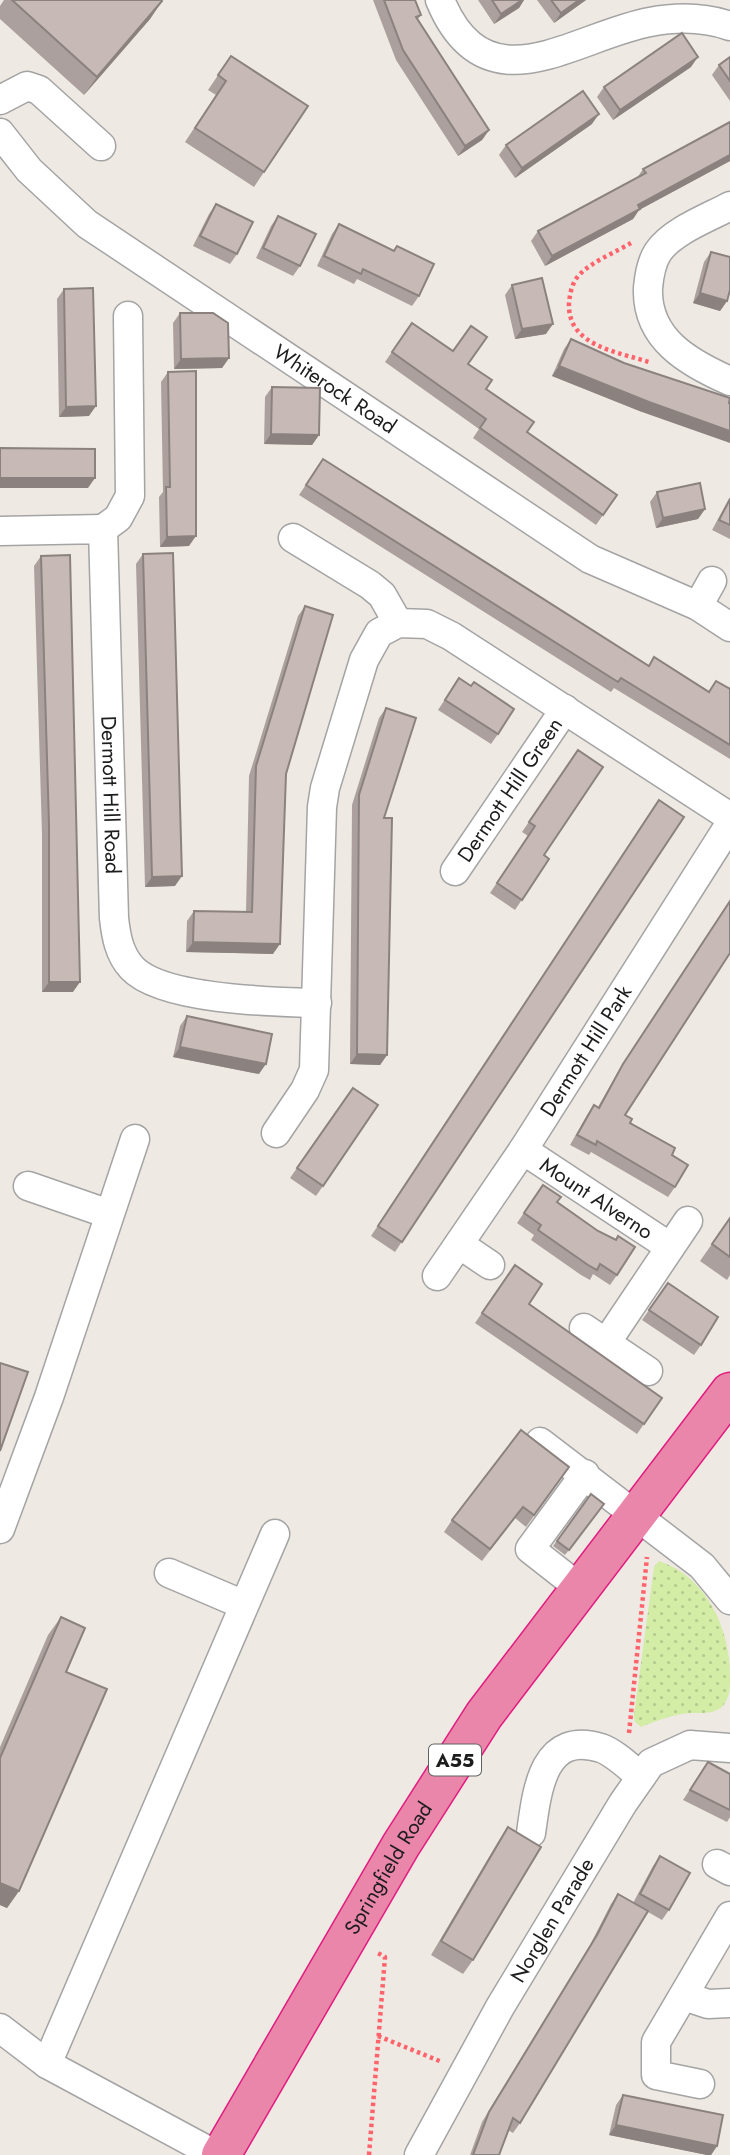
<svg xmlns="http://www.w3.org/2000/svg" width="730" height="2155" font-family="Jost,sans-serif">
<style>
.grass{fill:url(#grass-dots)}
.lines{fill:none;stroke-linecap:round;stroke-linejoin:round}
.minor-casing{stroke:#a4a4a4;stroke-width:31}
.highway-casing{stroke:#e11c7f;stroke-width:41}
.path{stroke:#ff646d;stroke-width:4.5;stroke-dasharray:3.5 3.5;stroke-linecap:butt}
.minor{stroke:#fff;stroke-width:28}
.highway{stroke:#ea86a9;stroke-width:38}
.wall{fill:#aba09d}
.shaded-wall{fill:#8b827f}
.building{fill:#c7bab6;stroke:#8b827f;stroke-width:2}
.labels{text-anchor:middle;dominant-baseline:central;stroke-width:5;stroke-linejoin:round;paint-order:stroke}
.shield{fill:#fff;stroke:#616161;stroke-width:2}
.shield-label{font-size:19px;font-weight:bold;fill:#1d1d1d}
.street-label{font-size:21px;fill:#1d1d1d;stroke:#fff}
</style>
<defs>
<pattern id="grass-dots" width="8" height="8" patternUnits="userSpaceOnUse" patternTransform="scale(1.75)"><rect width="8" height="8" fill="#d3eca6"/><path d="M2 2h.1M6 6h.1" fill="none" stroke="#b5ca8e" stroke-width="1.8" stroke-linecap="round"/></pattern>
</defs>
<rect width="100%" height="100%" fill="#efe9e3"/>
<path class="grass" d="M659,1561C707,1577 730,1629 730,1676C730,1687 730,1697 723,1706C711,1717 696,1711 682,1714C669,1716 653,1722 641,1727L635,1722L634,1715L654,1567Z"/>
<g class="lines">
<g class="minor-casing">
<g id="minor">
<path d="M440,0C486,111 574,36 650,22C676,17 704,17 730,26"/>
<polyline points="0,100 27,86 39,90 101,146"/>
<path id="s1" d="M0,133L29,170L87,224L590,559L698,606L730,627"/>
<path d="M730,206C708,218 672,231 658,252C652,261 649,277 648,288C646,339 689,363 730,381"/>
<polyline points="103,529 118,518 130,496 128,316"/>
<path id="s2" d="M0,531L103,529L114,918C116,936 119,954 132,968C162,1000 274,1002 317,1003"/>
<polyline points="293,538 370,585 382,595 398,623"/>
<polyline points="698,606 712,581"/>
<path id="s3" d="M455,871L565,709"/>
<polyline points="276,1133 305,1090 314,1070 322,807 325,788 364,660 379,633 398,623 427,624 451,636 730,817"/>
<path id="s4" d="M523,1150L670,1247"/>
<polyline points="28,1186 109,1214"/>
<polyline points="459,1244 490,1265"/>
<path id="s5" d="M437,1276L523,1150L730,824"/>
<polyline points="584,1328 648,1371"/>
<polyline points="606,1343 688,1221"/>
<polyline points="540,1442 702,1566 730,1600"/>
<polyline points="0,1529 49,1397 135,1139"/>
<polyline points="169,1573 244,1605"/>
<polyline points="581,1589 530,1549 585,1474"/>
<path d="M531,1833C537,1790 543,1730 601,1748C615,1753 630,1768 641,1777"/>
<polyline points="717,1864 730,1871"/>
<polyline points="684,1996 708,2004 730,2003"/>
<polyline points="0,2028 47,2064 216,2155"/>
<polyline points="47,2064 275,1534"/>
<polyline points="700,2084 656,2075 656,2042 730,1916"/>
<path id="s6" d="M419,2155L500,2007L623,1803L651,1763L690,1745L730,1748"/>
</g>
</g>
<g class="highway-casing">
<g id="highway">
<path id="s7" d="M221,2155L401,1845L484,1715L730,1392"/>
</g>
</g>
<g class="path">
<path d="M631,243C616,252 593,261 580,274C572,282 570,293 569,303C567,346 618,352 649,362"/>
<polyline points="629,1733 647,1557"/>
<polyline points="378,2036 442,2062"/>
<polyline points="369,2155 385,1957 376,1952"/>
</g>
<use href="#minor" class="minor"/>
<use href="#highway" class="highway"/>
</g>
<g class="wall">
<polygon points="4,0 161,0 162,1 150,19 84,95 0,19 0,6"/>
<polygon points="373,0 415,0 421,15 418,19 489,130 482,140 458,156 396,60"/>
<polygon points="478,0 524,0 519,8 494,24"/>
<polygon points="537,0 586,0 554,23"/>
<polygon points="231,56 264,172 254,187 185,142 216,95 208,90"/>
<polygon points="730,57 730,101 712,75 719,65"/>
<polygon points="691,67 613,120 597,97 604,87"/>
<polygon points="730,122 730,161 639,210 633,219 545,266 531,241 538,231 637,178 643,169"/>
<polygon points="592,124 515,178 499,155 506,145"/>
<polygon points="216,204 237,254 230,264 193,246 209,214"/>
<polygon points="278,216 300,266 293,276 256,258 271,226"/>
<polygon points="339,224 394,251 397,246 419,296 412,306 357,279 354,284 317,266 332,234"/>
<polygon points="711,252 727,301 720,311 693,303 704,262"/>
<polygon points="512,285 546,334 515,339 505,295"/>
<polygon points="64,289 89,416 59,417 57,299"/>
<polygon points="180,313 229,358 222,368 174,369 173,323"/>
<polygon points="412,323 468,364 486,389 527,432 617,495 596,525 473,438 479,429 385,362"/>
<polygon points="571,339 642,412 552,376 564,349"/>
<polygon points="168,372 189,546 160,547 159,497 163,492 161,382"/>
<polygon points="272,387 319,435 312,445 264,444 265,397"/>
<polygon points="323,459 649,666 654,657 709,691 730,689 730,759 614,688 611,692 299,495"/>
<polygon points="657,492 705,509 698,519 656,528 650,502"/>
<polygon points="730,497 730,539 712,530"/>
<polygon points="143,554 175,886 145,887 136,564"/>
<polygon points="41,556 73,992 42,992 42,835 34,566"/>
<polygon points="305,606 286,774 273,954 186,952 187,921 194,911 246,912 249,776 298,616"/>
<polygon points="459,678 498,734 491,744 438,710"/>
<polygon points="386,708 384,818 387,1055 380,1065 350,1064 352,805 379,718"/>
<polygon points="578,750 544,855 549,859 515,910 490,893 528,836 522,832"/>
<polygon points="659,800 684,817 395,1252 371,1236"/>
<polygon points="730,900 625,1115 630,1123 672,1155 675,1187 668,1197 591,1152 589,1155 570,1145 587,1115 594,1105 598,1107 617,1074"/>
<polygon points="187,1016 259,1074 173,1057 180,1026"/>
<polygon points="353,1088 323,1186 316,1196 290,1178"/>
<polygon points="543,1185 617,1275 610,1285 593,1274 590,1280 581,1275 531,1240 534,1235 517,1223"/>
<polygon points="730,1218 730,1275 727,1280 700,1261"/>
<polygon points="515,1265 529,1304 662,1398 637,1434 475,1323"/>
<polygon points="668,1283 701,1345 694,1355 642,1320"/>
<polygon points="569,1467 526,1527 515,1518 482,1561 444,1532 452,1520"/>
<polygon points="591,1494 604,1504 565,1555 553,1546"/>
<polygon points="61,1617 66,1672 19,1891 7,1908 0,1905 0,1747 48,1635"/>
<polygon points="708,1762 730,1774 730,1817 727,1822 683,1800"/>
<polygon points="508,1827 473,1960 463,1974 431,1955 498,1842"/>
<polygon points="660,1856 669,1910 662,1920 648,1912 520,2123 513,2133 508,2130 499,2155 470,2155 482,2122 590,1945 611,1904 618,1894 633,1903 653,1866"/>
<polygon points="623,2095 717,2146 711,2155 707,2155 609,2135 616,2105"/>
</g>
<g class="shaded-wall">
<polygon points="522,0 524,0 519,8 494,24 501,14"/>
<polygon points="579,0 586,0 554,23 561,13"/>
<polygon points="162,1 150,19 84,95 97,77"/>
<polygon points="698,57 691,67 613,120 620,110"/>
<polygon points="599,114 592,124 515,178 522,168"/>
<polygon points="489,130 482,140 458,156 465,146"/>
<polygon points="730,155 730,161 639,210 633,219 545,266 552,256 638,205"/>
<polygon points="700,293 727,301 720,311 693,303"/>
<polygon points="553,324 546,334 515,339 522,329"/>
<polygon points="229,358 222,368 174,369 181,359"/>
<polygon points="559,366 730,431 730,443 642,412 552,376"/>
<polygon points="96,406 89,416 59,417 66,407"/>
<polygon points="271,434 319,435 312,445 264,444"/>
<polygon points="0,478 95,478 88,488 0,488"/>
<polygon points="705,509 698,519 656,528 663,518"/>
<polygon points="196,536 189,546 160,547 167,537"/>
<polygon points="182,876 175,886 145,887 152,877"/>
<polygon points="193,942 280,944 273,954 186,952"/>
<polygon points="49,982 80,982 73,992 42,992"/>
<polygon points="180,1047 266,1064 259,1074 173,1057"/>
<polygon points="357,1054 387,1055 380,1065 350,1064"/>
<polygon points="0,1883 19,1891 7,1908 0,1905"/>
<polygon points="616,2125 717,2146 711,2155 707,2155 609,2135"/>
</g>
<g class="building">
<polygon points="12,0 161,0 162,1 97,77"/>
<polygon points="384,0 415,0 421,15 416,17 489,130 465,146 403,50"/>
<polygon points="492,0 522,0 501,14"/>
<polygon points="551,0 579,0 561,13"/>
<polygon points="682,33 698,57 620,110 604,87"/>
<polygon points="231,56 308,106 264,172 195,128 226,81 218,75"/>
<polygon points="730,57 730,81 719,65"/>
<polygon points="583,91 599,114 522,168 506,145"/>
<polygon points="730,122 730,155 638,205 640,209 552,256 538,231 646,173 643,169"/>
<polygon points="216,204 253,222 237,254 200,236"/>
<polygon points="278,216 316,234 300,266 263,248"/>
<polygon points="339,224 394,251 397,246 434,264 419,296 363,269 361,274 324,256"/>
<polygon points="711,252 730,257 730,290 727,301 700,293"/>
<polygon points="542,278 553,324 522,329 512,285"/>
<polygon points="93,288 96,406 66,407 64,289"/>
<polygon points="180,313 213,313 228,323 229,358 181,359"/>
<polygon points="412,323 453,351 471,326 487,337 468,364 492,380 486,389 534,422 527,432 617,495 603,515 480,428 486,419 392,352"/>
<polygon points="571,339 624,363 730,398 729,403 730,403 730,431 649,402 559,366"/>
<polygon points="196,371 196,536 167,537 166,487 170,487 168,372"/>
<polygon points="272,387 320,388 319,435 271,434"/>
<polygon points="0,448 95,449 95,478 0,478"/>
<polygon points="323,459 649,666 654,657 709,692 716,681 730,689 730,745 621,678 618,682 306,485"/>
<polygon points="700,483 705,509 663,518 657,492"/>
<polygon points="730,499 730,525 719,520"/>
<polygon points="173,553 182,876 152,877 143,554"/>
<polygon points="70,555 80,982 49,982 49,825 41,556"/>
<polygon points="305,606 333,615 286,774 280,944 193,942 194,911 252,912 256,766"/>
<polygon points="459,678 471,686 474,682 514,709 498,734 445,700"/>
<polygon points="386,708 416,718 384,818 392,818 387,1055 357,1054 359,795"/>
<polygon points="578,750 603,767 544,855 549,859 522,900 497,883 535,826 529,822"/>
<polygon points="659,800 684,817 402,1242 378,1226"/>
<polygon points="730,901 730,953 625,1115 632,1119 630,1123 675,1148 672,1155 688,1165 675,1187 597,1141 596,1145 577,1135 594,1105 599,1108 623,1064"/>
<polygon points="187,1016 272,1034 266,1064 180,1047"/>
<polygon points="353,1088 378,1105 323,1186 297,1168"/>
<polygon points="543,1185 561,1197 557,1202 598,1231 616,1240 618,1236 635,1247 617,1275 600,1264 597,1270 588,1265 538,1230 541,1225 524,1213"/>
<polygon points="730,1218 730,1257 712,1244"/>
<polygon points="515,1265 542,1284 529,1304 662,1398 644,1424 482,1313"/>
<polygon points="668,1283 718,1317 701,1345 649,1310"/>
<polygon points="0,1363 28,1372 0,1451"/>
<polygon points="521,1430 569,1467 534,1515 523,1507 490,1549 452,1520"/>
<polygon points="591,1494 604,1504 569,1550 557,1541"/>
<polygon points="61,1617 85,1628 66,1672 107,1689 19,1891 0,1883 0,1758"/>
<polygon points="708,1762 730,1774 730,1810 690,1790"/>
<polygon points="508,1827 541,1847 473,1960 441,1941"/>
<polygon points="660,1856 690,1873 669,1910 640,1894"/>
<polygon points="618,1894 648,1911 520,2123 513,2118 499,2155 473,2155 489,2112 597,1935"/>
<polygon points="623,2095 723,2115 717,2146 616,2125"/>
</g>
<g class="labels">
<rect class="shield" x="429" y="1744.5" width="52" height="31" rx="5"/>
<g class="shield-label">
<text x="455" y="1760">A55</text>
</g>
<g class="street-label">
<text stroke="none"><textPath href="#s1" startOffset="424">Whiterock Road</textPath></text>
<text stroke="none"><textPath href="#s3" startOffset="98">Dermott Hill Green</textPath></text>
<text stroke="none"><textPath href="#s2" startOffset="369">Dermott Hill Road</textPath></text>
<text stroke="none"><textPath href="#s5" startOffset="270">Dermott Hill Park</textPath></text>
<text stroke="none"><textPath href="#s4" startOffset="88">Mount Alverno</textPath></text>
<text stroke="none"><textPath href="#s7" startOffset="332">Springfield Road</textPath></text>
<text stroke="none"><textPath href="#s6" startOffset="270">Norglen Parade</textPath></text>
</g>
</g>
</svg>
